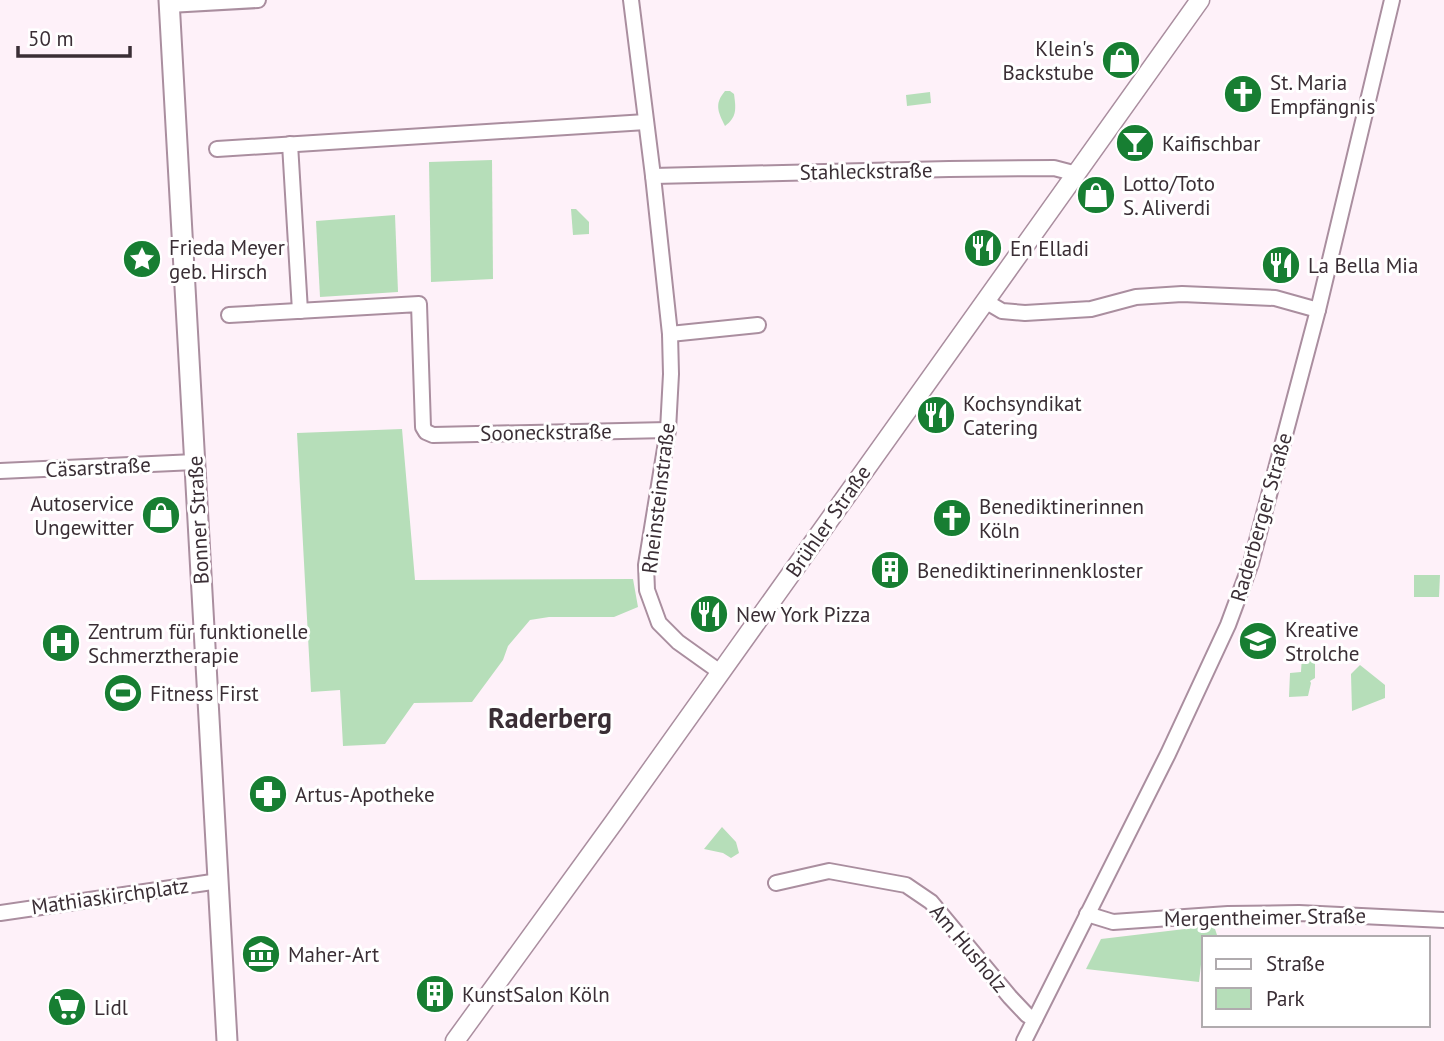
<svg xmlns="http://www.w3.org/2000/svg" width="1444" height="1041" font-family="'PT Sans',sans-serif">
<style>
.green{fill:#b6deb9}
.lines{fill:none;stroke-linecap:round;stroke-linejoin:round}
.minor-casing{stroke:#aa8e9f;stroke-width:18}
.tertiary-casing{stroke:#aa8e9f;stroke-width:21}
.secondary-casing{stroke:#aa8e9f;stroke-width:23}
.minor{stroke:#fff;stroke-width:14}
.tertiary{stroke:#fff;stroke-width:18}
.secondary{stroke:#fff;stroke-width:19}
.labels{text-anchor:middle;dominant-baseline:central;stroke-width:6;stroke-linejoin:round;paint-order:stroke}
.poi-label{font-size:21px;fill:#3a2e35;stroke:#fff;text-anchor:start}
.street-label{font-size:21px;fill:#3a2e35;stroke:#fff}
.district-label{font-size:28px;font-weight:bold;fill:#3a2e35;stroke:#fff}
</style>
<rect width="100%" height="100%" fill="#fef1f9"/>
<g class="green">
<path d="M725,91H730L734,94C736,109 737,117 725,126C718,112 714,104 725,91Z"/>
<polygon points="930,92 931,103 907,106 906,95"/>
<polygon points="492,160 493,279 431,282 429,162"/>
<polygon points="571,209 576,209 589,222 589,234 573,235"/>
<polygon points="395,215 398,292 320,297 316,221"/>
<polygon points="402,429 415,580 633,579 638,607 614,617 549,617 530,620 508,646 503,660 472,702 414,703 385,744 343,746 340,690 311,692 297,433"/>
<polygon points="1414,575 1440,575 1439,597 1414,597"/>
<polygon points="1302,655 1308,655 1315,661 1315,678 1310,681 1311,683 1308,696 1289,697 1290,673 1301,672"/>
<polygon points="1360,665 1385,685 1385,698 1352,711 1351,674"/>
<polygon points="722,827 736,842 739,853 731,858 723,853 704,849"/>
<polygon points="1210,926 1215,929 1218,938 1204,938 1199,982 1086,969 1101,939"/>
</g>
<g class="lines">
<g class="minor-casing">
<g id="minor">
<polyline points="631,0 653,176 670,334 671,374 668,430 646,565 647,590 659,623 678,642 720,672"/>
<polyline points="169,5 258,0"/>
<polyline points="290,144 300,311"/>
<polyline points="217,149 646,122"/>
<polyline points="653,176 949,169 1054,168 1077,174"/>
<polyline points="985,301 1002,311 1025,313 1091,309 1136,297 1182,294 1275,298 1318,310"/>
<polyline points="229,315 419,304 423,427 426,432 433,435 668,430"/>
<polyline points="670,334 758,325"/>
<polyline points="0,471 195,462"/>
<polyline points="776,883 829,871 906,885 931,902 1010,997 1027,1015 1035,1019"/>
<polyline points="0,913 219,881"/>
<polyline points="1087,914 1113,922 1228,914 1299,913 1444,920"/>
<polyline points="1024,1041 1168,754 1228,625 1251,563 1318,310 1392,0"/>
</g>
</g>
<g class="tertiary-casing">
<polyline id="tertiary" points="455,1041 614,822 1200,0"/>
</g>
<g class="secondary-casing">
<polyline id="secondary" points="169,0 227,1041"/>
</g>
<use href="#minor" class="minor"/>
<use href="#tertiary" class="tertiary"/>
<use href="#secondary" class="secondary"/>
</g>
<defs>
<g id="shop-disc" transform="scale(2.0125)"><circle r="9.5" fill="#177e32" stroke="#fff"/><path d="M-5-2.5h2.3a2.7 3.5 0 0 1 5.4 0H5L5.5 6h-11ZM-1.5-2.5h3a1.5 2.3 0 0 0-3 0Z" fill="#fff"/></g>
<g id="church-disc" transform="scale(2.0125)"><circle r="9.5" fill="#177e32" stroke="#fff"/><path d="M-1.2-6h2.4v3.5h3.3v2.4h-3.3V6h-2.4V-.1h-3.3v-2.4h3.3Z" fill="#fff"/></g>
<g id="bar-disc" transform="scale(2.0125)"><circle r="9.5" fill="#177e32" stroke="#fff"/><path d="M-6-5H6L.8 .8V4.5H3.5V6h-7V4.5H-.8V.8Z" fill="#fff"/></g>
<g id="restaurant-disc" transform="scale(2.0125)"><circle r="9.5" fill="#177e32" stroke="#fff"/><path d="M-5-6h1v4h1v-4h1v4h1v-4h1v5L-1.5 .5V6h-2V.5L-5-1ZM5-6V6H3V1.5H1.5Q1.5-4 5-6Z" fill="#fff"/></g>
<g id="sight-disc" transform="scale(2.0125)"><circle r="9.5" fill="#177e32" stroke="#fff"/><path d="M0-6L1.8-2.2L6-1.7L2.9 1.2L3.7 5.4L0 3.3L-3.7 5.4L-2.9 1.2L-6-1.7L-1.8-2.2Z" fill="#fff"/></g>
<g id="building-disc" transform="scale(2.0125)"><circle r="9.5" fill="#177e32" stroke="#fff"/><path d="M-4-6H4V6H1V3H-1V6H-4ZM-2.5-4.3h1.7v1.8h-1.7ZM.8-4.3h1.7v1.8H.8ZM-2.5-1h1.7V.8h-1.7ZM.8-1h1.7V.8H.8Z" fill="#fff"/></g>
<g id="school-disc" transform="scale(2.0125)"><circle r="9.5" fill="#177e32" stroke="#fff"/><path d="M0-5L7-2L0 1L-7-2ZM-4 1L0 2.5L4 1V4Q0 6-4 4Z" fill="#fff"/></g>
<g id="hospital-disc" transform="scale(2.0125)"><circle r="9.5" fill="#177e32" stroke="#fff"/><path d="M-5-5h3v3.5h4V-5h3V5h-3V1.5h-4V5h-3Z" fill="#fff"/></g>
<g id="stadium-disc" transform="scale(2.0125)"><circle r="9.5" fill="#177e32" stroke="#fff"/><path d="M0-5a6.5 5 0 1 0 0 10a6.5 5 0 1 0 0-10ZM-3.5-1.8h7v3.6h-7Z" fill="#fff"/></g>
<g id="pharmacy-disc" transform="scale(2.0125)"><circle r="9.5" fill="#177e32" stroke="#fff"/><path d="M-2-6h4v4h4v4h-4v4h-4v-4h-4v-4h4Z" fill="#fff"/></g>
<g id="museum-disc" transform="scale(2.0125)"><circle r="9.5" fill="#177e32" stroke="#fff"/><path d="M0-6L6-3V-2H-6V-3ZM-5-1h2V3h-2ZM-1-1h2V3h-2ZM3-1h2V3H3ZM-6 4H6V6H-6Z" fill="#fff"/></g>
<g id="supermarket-disc" transform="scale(2.0125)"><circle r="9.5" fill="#177e32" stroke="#fff"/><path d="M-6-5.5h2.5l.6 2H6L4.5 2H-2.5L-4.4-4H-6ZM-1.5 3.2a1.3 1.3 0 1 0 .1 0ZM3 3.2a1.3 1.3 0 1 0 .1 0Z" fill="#fff"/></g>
</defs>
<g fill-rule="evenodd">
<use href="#shop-disc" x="1121" y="60"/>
<use href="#church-disc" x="1243" y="94"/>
<use href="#bar-disc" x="1135" y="143"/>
<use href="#shop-disc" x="1096" y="195"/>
<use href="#restaurant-disc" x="983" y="248"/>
<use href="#sight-disc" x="142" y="259"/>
<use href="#restaurant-disc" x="1281" y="265"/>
<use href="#restaurant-disc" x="936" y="415"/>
<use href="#shop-disc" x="161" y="515"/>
<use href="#church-disc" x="952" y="518"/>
<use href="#building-disc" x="890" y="570"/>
<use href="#restaurant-disc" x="709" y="614"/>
<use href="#school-disc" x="1258" y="641"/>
<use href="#hospital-disc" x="61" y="643"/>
<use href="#stadium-disc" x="123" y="693"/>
<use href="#pharmacy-disc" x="268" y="794"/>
<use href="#museum-disc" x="261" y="954"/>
<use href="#building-disc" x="435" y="994"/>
<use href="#supermarket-disc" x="67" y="1007"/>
</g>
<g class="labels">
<g class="poi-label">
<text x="1094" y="48" text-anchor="end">Klein's<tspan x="1094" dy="24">Backstube</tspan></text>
<text x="1270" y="82">St. Maria<tspan x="1270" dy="24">Empfängnis</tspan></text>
<text x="1162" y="143">Kaifischbar</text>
<text x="1123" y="183">Lotto/Toto<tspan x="1123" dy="24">S. Aliverdi</tspan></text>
<text x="169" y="247">Frieda Meyer<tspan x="169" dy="24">geb. Hirsch</tspan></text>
<text x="1010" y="248">En Elladi</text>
<text x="1308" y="265">La Bella Mia</text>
<text x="963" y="403">Kochsyndikat<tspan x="963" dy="24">Catering</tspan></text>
<text x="134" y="503" text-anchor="end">Autoservice<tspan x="134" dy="24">Ungewitter</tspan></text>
<text x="979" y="506">Benediktinerinnen<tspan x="979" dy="24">Köln</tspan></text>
<text x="917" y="570">Benediktinerinnenkloster</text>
<text x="736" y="614">New York Pizza</text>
<text x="1285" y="629">Kreative<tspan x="1285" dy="24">Strolche</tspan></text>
<text x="88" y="631">Zentrum für funktionelle<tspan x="88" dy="24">Schmerztherapie</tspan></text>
<text x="150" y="693">Fitness First</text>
<text x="295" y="794">Artus-Apotheke</text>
<text x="288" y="954">Maher-Art</text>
<text x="462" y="994">KunstSalon Köln</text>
<text x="94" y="1007">Lidl</text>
</g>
<g class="street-label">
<text transform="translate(866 171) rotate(-1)">Stahleckstraße</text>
<text transform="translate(546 432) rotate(-1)">Sooneckstraße</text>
<text transform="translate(98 467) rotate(-3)">Cäsarstraße</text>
<text transform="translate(658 498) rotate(-83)">Rheinsteinstraße</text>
<text transform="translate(1261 517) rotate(-74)">Raderberger Straße</text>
<text transform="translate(198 520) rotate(-93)">Bonner Straße</text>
<text transform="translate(828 521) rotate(-55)">Brühler Straße</text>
<text transform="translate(110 896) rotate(-8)">Mathiaskirchplatz</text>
<text transform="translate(1265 917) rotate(-1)">Mergentheimer Straße</text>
<text transform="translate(969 948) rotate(50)">Am Husholz</text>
</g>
<g class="district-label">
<text x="550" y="717">Raderberg</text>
</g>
</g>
<rect x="1202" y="936" width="228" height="91" fill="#ffffff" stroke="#b0abae" stroke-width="2"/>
<rect x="1216" y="959" width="35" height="10" fill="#ffffff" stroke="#b0abae" stroke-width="2"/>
<text x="1266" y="971" font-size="21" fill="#3a2e35">Straße</text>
<rect x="1216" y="988" width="35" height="21" fill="#b6deb9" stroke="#b0abae" stroke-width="2"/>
<text x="1266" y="1006" font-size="21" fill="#3a2e35">Park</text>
<path d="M18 46v10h112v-10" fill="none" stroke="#3a2e35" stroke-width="3.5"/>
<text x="28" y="46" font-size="21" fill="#3a2e35" stroke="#ffffff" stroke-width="5" paint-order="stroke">50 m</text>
</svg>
